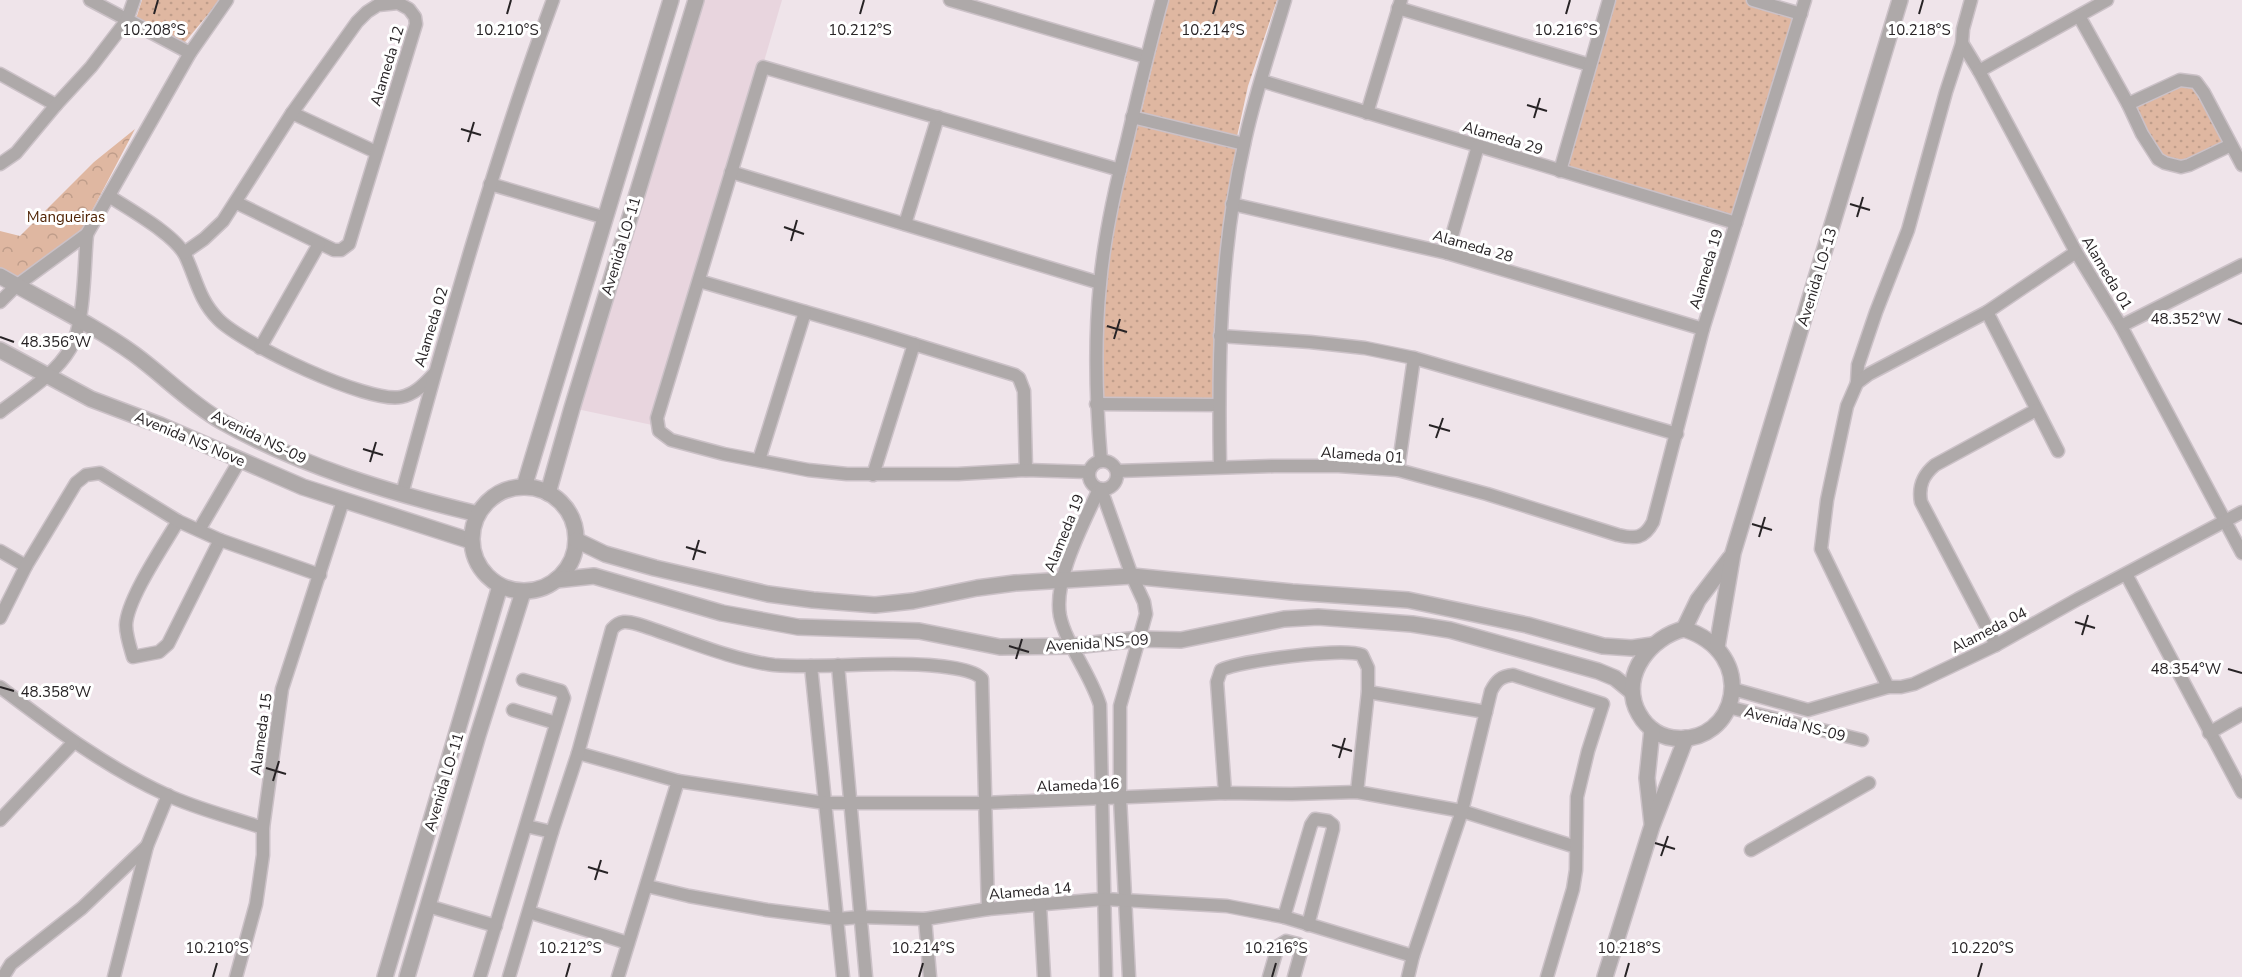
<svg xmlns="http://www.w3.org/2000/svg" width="2242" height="977" font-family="'Nunito Sans',sans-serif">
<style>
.built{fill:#e8d5de}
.forest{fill:url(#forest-crowns)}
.park{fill:url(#park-dots)}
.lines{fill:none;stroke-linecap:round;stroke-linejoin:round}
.minor-casing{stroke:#cbc1c7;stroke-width:15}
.tertiary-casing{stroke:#cbc1c7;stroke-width:18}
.minor{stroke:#aea9a9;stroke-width:12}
.tertiary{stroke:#aea9a9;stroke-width:15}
.ticks{fill:none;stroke:#272325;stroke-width:2}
.labels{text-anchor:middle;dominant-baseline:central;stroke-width:6;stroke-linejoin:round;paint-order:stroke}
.street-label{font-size:15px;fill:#272325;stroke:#fff}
.park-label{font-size:15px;fill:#512506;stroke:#fff}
.ticks-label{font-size:15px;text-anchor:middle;fill:#272325;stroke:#fff;stroke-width:6;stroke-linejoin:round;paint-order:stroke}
</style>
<defs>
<pattern id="forest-crowns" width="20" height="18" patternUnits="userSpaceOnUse" patternTransform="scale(1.5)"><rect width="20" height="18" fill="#dfb7a1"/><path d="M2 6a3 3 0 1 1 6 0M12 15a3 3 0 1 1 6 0" fill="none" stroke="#bf9d8a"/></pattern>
<pattern id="park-dots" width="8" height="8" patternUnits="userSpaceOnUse" patternTransform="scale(1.5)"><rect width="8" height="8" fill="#dfb7a1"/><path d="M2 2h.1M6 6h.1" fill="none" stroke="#bf9d8a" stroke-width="1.8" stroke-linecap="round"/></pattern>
</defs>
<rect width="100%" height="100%" fill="#efe4ea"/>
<polygon class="built" points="694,0 782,0 657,426 572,408"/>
<polygon class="forest" points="135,129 83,228 19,279 0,270 0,231 20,236 94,162"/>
<g class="park">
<polygon points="142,0 220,0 180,48 135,22"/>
<polygon points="1168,0 1277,0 1248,86 1236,141 1244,144 1232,204 1219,405 1096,404 1097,332 1120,170 1141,113"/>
<polygon points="1610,0 1754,0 1801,14 1736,223 1560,171"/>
<polygon points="2180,80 2196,82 2231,145 2189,165 2158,159 2128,104"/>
</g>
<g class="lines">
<g class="minor-casing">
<g id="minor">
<polyline points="90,0 190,53"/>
<polyline points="950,0 1146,57"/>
<polyline points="1753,0 1801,14"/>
<polyline points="1398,8 1590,65"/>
<polyline points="2079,16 2128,104 2142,134 2158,159 2165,163 2181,167 2189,165 2231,145"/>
<polyline points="1962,43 1979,71 2076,252 2121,326 2242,553"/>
<polyline points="1979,71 2107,0"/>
<polyline points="0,74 56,105"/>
<polyline points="1262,81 1736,223"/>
<polyline points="2128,104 2180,80 2196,82 2204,93 2242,165"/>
<polyline points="292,113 376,152"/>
<polyline points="1367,113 1401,0"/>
<polyline points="1132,117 1244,144"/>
<polyline points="0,164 16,153 56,105 91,67 127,20 134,0"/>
<polyline points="1560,171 1609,0"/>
<polyline points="731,172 1100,283"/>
<polyline points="490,184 606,218"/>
<path d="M109,196C130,210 174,234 185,255C196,278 199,300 218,319C242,344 369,404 401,397C416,394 425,383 434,374"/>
<polyline points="1232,204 1447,253 1703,329"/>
<polyline points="905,224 938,117"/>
<polyline points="87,234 190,53 227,0"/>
<polyline points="184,253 204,239 223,221 292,113 357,22 367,12 378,5 398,3 409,9 415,17 416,24 349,244 341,250 334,250 235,202"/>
<polyline points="1447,253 1478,146"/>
<polyline points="699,281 868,330 1015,375 1019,378 1024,391 1026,470"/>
<path d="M0,302L16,286L87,234C84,264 85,325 70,349C55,375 23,394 0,412"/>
<polyline points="1987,312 2058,451"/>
<polyline points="2121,326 2242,265"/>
<polyline points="1220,336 1310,342 1365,348 1414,358 1677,434"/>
<polyline points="260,348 319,244"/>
<polyline points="1857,383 1858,365 1876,312 1908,230 1946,92 1962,43 1963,29 1971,0"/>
<polyline points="1096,404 1219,405"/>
<polyline points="759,460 805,312"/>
<circle cx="1103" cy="475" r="14"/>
<path d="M1101,461C1096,402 1094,343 1100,284C1104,236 1115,188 1127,141C1138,94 1149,47 1162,0"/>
<path d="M1220,467C1218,359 1220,251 1244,145C1254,96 1271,48 1285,0"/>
<polyline points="1398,470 1414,358"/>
<path d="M1117,471L1274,466H1339L1398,470L1487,494L1618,535C1635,539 1644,539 1653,522L1703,329L1805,0"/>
<polyline points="1089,472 1026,470 958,474 847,474 808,470 724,454 671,440 659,431 657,418 763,67 1120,170"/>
<polyline points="873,475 914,344"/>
<path d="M1099,489C1084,523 1053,579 1060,616C1066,644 1091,675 1100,705L1106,977"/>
<polyline points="1101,489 1132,576 1144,602 1146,614 1120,706 1120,798 1129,977"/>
<path d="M402,494C447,328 493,162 553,0"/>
<path d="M178,521C164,545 127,599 126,625C126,635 130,647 133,657L159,652L168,644L220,540"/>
<polyline points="199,530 240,460"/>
<polyline points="0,551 26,566"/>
<polyline points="2126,574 2242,792"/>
<polyline points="0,618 26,566 76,483 86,475 100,473 178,521 220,540 320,575"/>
<path d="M1996,645L1921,502C1918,486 1923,475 1935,465L2036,410"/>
<polyline points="838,665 866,977"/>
<polyline points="811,666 843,977"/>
<path d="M0,687C53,727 105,767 167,795C197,809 231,817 263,828"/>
<polyline points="1888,687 1821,549 1827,500 1847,406 1857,383 1869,374 1987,312 2076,252"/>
<polyline points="1733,689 1808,710 1888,687 1901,687 1914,684 1996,645 2078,599 2242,512"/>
<polyline points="1368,692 1486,712"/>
<polyline points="1728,707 1862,740"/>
<polyline points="513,710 556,723"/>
<polyline points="2209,733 2242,714"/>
<polyline points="578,753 678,781 825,803 984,803 1225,793 1292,794 1357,792 1462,811 1576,847"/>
<path d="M1225,793L1217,682L1221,670C1240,661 1343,647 1362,655L1368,668V692L1357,792"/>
<polyline points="0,820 74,742"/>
<polyline points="526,826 552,832"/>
<polyline points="1751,850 1869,783"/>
<polyline points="647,886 689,896 767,910 838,919 860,917 925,919 988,909 1104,899 1227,906 1284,917 1413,956"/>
<polyline points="1040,905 1044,977"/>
<polyline points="428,906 496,926"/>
<polyline points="529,912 628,943"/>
<polyline points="1284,917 1311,825 1315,819 1328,821 1333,825 1333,829 1308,925"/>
<polyline points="925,919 930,977"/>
<polyline points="3,977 11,964 82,908 147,846"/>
<polyline points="114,977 147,846 168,795"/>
<polyline points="236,977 256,904 263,855 263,828 282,689 343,501"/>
<polyline points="480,977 564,698 561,691 523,680"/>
<path d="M509,977L552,832L578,753L612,629C620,620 627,621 637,624C679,637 731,660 774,665C813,668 854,664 893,664C912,664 971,665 982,679L988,909"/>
<polyline points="618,977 678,781"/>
<polyline points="1269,977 1278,946 1286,941 1298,944 1302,948 1294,977"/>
<path d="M1408,977L1413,956L1462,811L1491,691C1496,681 1501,676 1513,675L1603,704L1588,751L1577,797L1576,870L1573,889L1547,977"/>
</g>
</g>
<g class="tertiary-casing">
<g id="tertiary">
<path d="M0,276C45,302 92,324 134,354C164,376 190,403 221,421C300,466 390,493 478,514"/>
<polyline points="0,350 91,399 160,425 303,487 471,541"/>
<polyline points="524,487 671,0"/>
<circle cx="524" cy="539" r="52"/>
<polyline points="548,493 572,408 696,0"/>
<polyline points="576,540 605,554 655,568 768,594 813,600 875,605 913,601 977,588 1015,583 1132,576 1292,592 1408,600 1527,625 1603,646 1632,648 1653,645"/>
<polyline points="556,580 594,576 722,613 798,627 919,631 1000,647 1074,646 1139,639 1181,640 1284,619 1318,617 1412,624 1450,630 1598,671 1615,678 1632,692"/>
<path d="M1684,629C1760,653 1738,746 1673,738C1656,736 1643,724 1636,708C1622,673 1651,637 1684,629Z"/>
<polyline points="1684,629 1698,600 1730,558"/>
<polyline points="1717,647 1733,553 1900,0"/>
<polyline points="1652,823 1647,778 1652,730"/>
<polyline points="385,977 500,586"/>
<polyline points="407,977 478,735 523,592"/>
<polyline points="1605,977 1652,826 1686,738"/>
</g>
</g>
<use href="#minor" class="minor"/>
<use href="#tertiary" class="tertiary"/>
</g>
<path class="ticks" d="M154,14L158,0M507,14L511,0M860,14L864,0M1213,14L1217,0M1566,14L1570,0M1919,14L1923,0M1527,105L1547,111M1534,118L1540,98M461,129L481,135M468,142L474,122M1850,204L1870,210M1857,217L1863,197M784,227L804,234M791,241L797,220M2228,319L2242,324M1107,326L1127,332M0,337L14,342M1114,339L1120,319M1429,425L1450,431M1436,438L1443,418M363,449L383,455M370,462L376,442M1752,524L1772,530M1759,537L1765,517M686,547L706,553M693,560L699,540M2075,622L2095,628M2082,635L2088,615M1009,646L1029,652M1016,659L1022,639M2228,669L2242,673M0,687L14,691M1332,745L1352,751M1339,758L1345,738M266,768L286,774M273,781L279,761M1655,843L1675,849M1661,856L1668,836M588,867L608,873M595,880L601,860M213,977L217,963M566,977L570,963M919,977L923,963M1272,977L1276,963M1625,977L1629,963M1978,977L1982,963"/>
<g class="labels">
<g class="street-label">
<text transform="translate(387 66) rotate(-73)">Alameda 12</text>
<text transform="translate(1503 138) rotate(17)">Alameda 29</text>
<text transform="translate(621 246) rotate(-73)">Avenida LO-11</text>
<text transform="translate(1473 246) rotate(16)">Alameda 28</text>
<text transform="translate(1706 269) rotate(-73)">Alameda 19</text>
<text transform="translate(2107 273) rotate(59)">Alameda 01</text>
<text transform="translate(1817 277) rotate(-73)">Avenida LO-13</text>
<text transform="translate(431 327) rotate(-73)">Alameda 02</text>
<text transform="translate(259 437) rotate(26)">Avenida NS-09</text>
<text transform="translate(190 439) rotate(23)">Avenida NS Nove</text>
<text transform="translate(1362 455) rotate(4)">Alameda 01</text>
<text transform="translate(1064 533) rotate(-68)">Alameda 19</text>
<text transform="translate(1989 630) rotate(-27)">Alameda 04</text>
<text transform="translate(1097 643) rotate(-4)">Avenida NS-09</text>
<text transform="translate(1795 724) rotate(14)">Avenida NS-09</text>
<text transform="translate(261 734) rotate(-82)">Alameda 15</text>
<text transform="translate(444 782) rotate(-73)">Avenida LO-11</text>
<text transform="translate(1078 785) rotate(-2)">Alameda 16</text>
<text transform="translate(1030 891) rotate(-5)">Alameda 14</text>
</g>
<g class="park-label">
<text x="66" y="217">Mangueiras</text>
</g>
</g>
<g class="ticks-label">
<text x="154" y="35">10.208°S</text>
<text x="507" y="35">10.210°S</text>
<text x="860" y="35">10.212°S</text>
<text x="1213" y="35">10.214°S</text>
<text x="1566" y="35">10.216°S</text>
<text x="1919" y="35">10.218°S</text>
<text x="2186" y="324">48.352°W</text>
<text x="56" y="347">48.356°W</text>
<text x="2186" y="674">48.354°W</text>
<text x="56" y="697">48.358°W</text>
<text x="217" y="953">10.210°S</text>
<text x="570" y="953">10.212°S</text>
<text x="923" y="953">10.214°S</text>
<text x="1276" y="953">10.216°S</text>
<text x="1629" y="953">10.218°S</text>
<text x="1982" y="953">10.220°S</text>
</g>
</svg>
